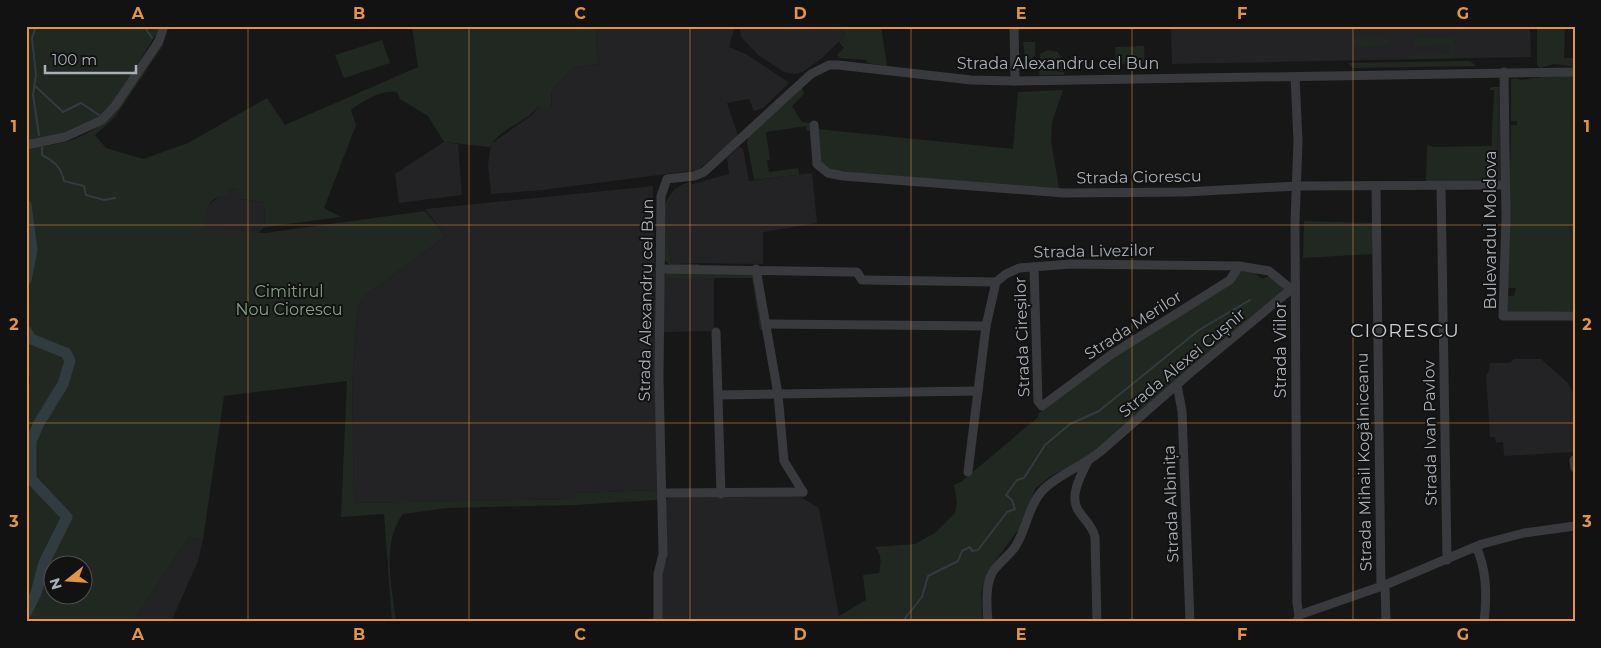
<svg xmlns="http://www.w3.org/2000/svg" width="1601" height="648" font-family="Montserrat,sans-serif">
<style>
.built{fill:#232325}
.green{fill:#212821;fill-rule:evenodd}
.lines{fill:none;stroke-linecap:round;stroke-linejoin:round}
.stream{stroke:#313c40;stroke-width:2}
.river{stroke:#313c40;stroke-width:11}
.minor{stroke:#383a3d;stroke-width:9}
.grid{fill:none;stroke:#e39444;stroke-width:1;stroke-opacity:0.55}
.labels{text-anchor:middle;dominant-baseline:central;stroke-width:4;stroke-linejoin:round;paint-order:stroke}
.street-label{font-size:16px;fill:#aab0b7;stroke:#121213}
.park-label{font-size:16px;fill:#86a183;stroke:#121213}
.quarter-label{font-size:19px;letter-spacing:1px;fill:#cbced4;stroke:#121213}
.neatline{fill:none;stroke:#e39444;stroke-width:2}
.grid-label{font-size:16px;text-anchor:middle;font-weight:bold;fill:#e39444}
</style>
<rect width="100%" height="100%" fill="#171718"/>
<g class="built">
<polygon points="598,26 735,26 729,47 746,54 788,82 788,84 763,108 754,111 749,99 727,103 738,136 698,170 542,190 491,194 488,165 491,144 533,114 540,104 551,108 552,90 575,67 599,64 596,39"/>
<polygon points="743,26 843,26 845,36 821,59 803,72 795,74 784,72 758,55 741,37 740,29"/>
<polygon points="1171,26 1530,26 1531,57 1172,64"/>
<polygon points="1498,89 1502,89 1501,180 1497,180"/>
<polygon points="444,142 458,144 462,195 399,203 395,174"/>
<polygon points="739,147 743,149 749,181 812,173 817,223 763,232 763,264 671,263 664,213 678,188 729,174 727,158"/>
<polygon points="653,186 655,290 653,296 655,301 659,490 576,493 577,499 354,503 352,381 358,305 366,295 446,236 425,209"/>
<polygon points="230,188 238,189 239,199 264,202 265,227 258,233 202,229 206,207"/>
<polygon points="669,278 714,278 714,331 663,332 663,281"/>
<polygon points="1514,359 1541,359 1567,382 1575,396 1575,452 1504,456 1503,442 1496,443 1495,437 1490,437 1486,376 1489,371 1490,363 1510,363"/>
<polygon points="797,495 819,508 840,622 661,622 661,573 667,560 666,501 670,496"/>
<polygon points="189,537 203,540 198,561 171,622 133,622"/>
</g>
<g class="green">
<polygon points="26,26 161,26 115,101 98,118 69,132 26,142"/>
<path d="M412,26H598L596,39L599,64L575,67L552,90L550,110L539,105C528,123 500,127 490,147L444,142L428,116L400,99L397,92C382,89 363,101 351,110L356,125L324,208L341,217L265,227L264,202L239,199L238,189L230,188L227,196C207,195 205,213 203,228L265,233L425,211L446,236L366,295L358,305L352,381L354,503L576,499V493L659,490L657,500L575,505L447,508L403,514C381,542 392,588 396,622H392L384,514L341,517L347,381L224,396L203,540L189,537L133,622H26V412L30,380L26,357V149C41,146 58,145 72,140C120,123 132,83 159,45L164,44L115,117L95,135L106,148L143,159L188,143L267,98L285,125L418,67ZM52,566H82V596H52Z"/>
<polygon points="843,26 881,26 887,66 867,63 866,60 840,58 837,55 844,48 839,42 845,36"/>
<polygon points="1348,26 1350,39 1388,39 1389,46 1354,47 1348,37"/>
<polygon points="1537,26 1565,26 1564,58 1575,58 1575,67 1554,64 1540,68 1537,65"/>
<polygon points="1414,38 1454,38 1454,58 1410,59 1410,55 1451,54 1450,45 1414,46"/>
<polygon points="382,40 390,63 344,78 335,55"/>
<polygon points="1035,42 1035,55 1026,67 1023,42"/>
<polygon points="1144,46 1145,63 1116,64 1115,47"/>
<polygon points="1048,50 1058,52 1064,64 1063,70 1065,70 1056,72 1065,72 1063,75 1039,75 1040,54"/>
<polygon points="1470,61 1476,66 1353,68 1348,63"/>
<polygon points="1575,76 1575,311 1511,313 1508,312 1508,296 1514,296 1516,288 1508,288 1511,125 1517,125 1517,121 1511,121 1511,80 1514,78 1522,80 1541,77"/>
<polygon points="801,85 804,94 792,106 802,122 810,123 811,131 807,131 806,126 766,132 770,160 767,161 769,172 798,168 799,174 812,173 754,180 747,143 748,137"/>
<path d="M1492,87H1500V89L1498,90L1497,180L1426,182L1427,145L1435,147L1492,146C1491,126 1494,110 1494,90H1489Z"/>
<polygon points="1063,90 1052,122 1051,141 1059,188 829,171 819,163 817,129 1013,149 1018,92"/>
<path d="M690,182L693,184L678,188L664,213L671,263L699,264V266L672,267L664,260C664,232 655,190 690,182Z"/>
<polygon points="1304,221 1374,223 1372,254 1303,258"/>
<path d="M1251,270L1262,279L1271,275L1284,288V292L1092,454L1051,476L1035,489L1022,525L987,572L981,594L983,622H840L839,616L866,600L863,575L879,573C881,563 882,554 875,547L915,544L935,533L955,513L957,502L954,485L961,482L1038,417V414L1063,393L1239,271Z"/>
<polygon points="748,271 754,275 765,331 760,330 752,278 669,278 663,281 667,272"/>
</g>
<g class="lines">
<g class="stream">
<polyline points="36,26 32,38 36,75 33,95 39,135"/>
<polyline points="144,26 152,38"/>
<polyline points="34,85 63,112 81,103 99,115"/>
<path d="M42,147V155C54,161 61,167 64,181L84,186L86,195L104,200L115,198"/>
<polyline points="902,622 922,597 928,576 958,561 962,551 970,547 972,551 978,550 1007,512 1015,509 1012,500 1006,495 1017,480 1024,478 1045,445 1070,424 1099,411 1199,330 1250,300"/>
</g>
<g class="river">
<polyline points="26,205 32,250 26,280"/>
<polyline points="26,331 31,339 66,353 70,361 63,384 39,423 31,441 31,479 67,517 44,563 36,593 26,613"/>
</g>
<g class="minor">
<polyline points="1014,26 1015,81"/>
<polyline points="1504,72 1506,218 1503,316 1575,316"/>
<polyline points="1295,77 1298,141 1295,222 1297,603 1299,615 1297,622"/>
<polyline points="814,125 817,164 828,173 843,176 1064,193 1185,192 1297,186 1505,185"/>
<polyline points="26,145 65,137 102,120 115,106 159,41 164,26"/>
<polyline points="1376,186 1381,587"/>
<polyline points="1441,186 1447,560"/>
<polyline points="1034,267 1038,401 1042,406 1112,354 1230,280 1239,266"/>
<polyline points="660,269 850,272 857,272 862,280 866,280 996,282 1006,274 1019,268 1071,264 1239,266 1269,271 1291,289"/>
<polyline points="756,269 778,394 784,461 803,492"/>
<polyline points="767,324 986,326"/>
<polyline points="716,332 721,494"/>
<polyline points="1177,385 1182,411 1190,622"/>
<polyline points="719,395 978,391"/>
<polyline points="1574,460 1575,468"/>
<path d="M1088,461C1081,475 1069,496 1078,510C1084,520 1092,525 1095,537L1097,622"/>
<polyline points="968,472 986,326 996,282"/>
<polyline points="662,493 803,492"/>
<path d="M1476,547C1487,569 1487,597 1484,622"/>
<polyline points="1385,585 1386,622"/>
<polyline points="1299,615 1385,585 1482,544 1524,533 1575,526"/>
<polyline points="658,622 658,574 663,554 659,378 661,196 667,179 694,176 704,172 811,74 829,65 838,65 971,80 1015,81 1575,72"/>
<path d="M988,622C987,607 985,586 992,573C998,563 1009,556 1015,547C1027,529 1028,505 1044,489C1061,473 1083,466 1101,451L1190,373L1295,286"/>
</g>
</g>
<path class="grid" d="M248,26V622M469,26V622M690,26V622M911,26V622M1132,26V622M1353,26V622M26,225H1575M26,423H1575"/>
<g class="labels">
<g class="street-label">
<text x="1058" y="63">Strada Alexandru cel Bun</text>
<text transform="translate(1139 177) rotate(-1)">Strada Ciorescu</text>
<text transform="translate(1490 230) rotate(-90)">Bulevardul Moldova</text>
<text transform="translate(1094 251) rotate(-1)">Strada Livezilor</text>
<text transform="translate(646 300) rotate(-89)">Strada Alexandru cel Bun</text>
<text transform="translate(1133 325) rotate(-33)">Strada Merilor</text>
<text transform="translate(1022 337) rotate(-92)">Strada Cireșilor</text>
<text transform="translate(1280 350) rotate(-90)">Strada Viilor</text>
<text transform="translate(1182 363) rotate(-40)">Strada Alexei Cușnir</text>
<text transform="translate(1430 433) rotate(-91)">Strada Ivan Pavlov</text>
<text transform="translate(1364 462) rotate(-91)">Strada Mihail Kogălniceanu</text>
<text transform="translate(1171 504) rotate(-92)">Strada Albinița</text>
</g>
<g class="park-label">
<text x="289" y="291">Cimitirul<tspan x="289" dy="18">Nou Ciorescu</tspan></text>
</g>
<g class="quarter-label">
<text x="1405" y="330">CIORESCU</text>
</g>
</g>
<rect width="1601" height="648" fill="none" stroke="#121213" stroke-width="55"/>
<g transform="translate(68 580) rotate(253)"><circle r="24" fill="#121213" stroke="#4f5155"/>
<path d="M0-4L9 19L0 12L-9 19Z" fill="#e39444"/>
<text y="-8" font-size="14" font-weight="bold" text-anchor="middle" fill="#aab0b7">N</text>
</g>
<path d="M45 65v8h91v-8" fill="none" stroke="#aab0b7" stroke-width="2.5"/>
<text x="52" y="65" font-size="15" fill="#aab0b7" stroke="#121213" stroke-width="4" paint-order="stroke">100 m</text>
<rect x="28" y="28" width="1546" height="592" class="neatline"/>
<g class="grid-label">
<text x="138" y="19">A</text>
<text x="359" y="19">B</text>
<text x="580" y="19">C</text>
<text x="800" y="19">D</text>
<text x="1021" y="19">E</text>
<text x="1242" y="19">F</text>
<text x="1463" y="19">G</text>
<text x="14" y="132">1</text>
<text x="1587" y="132">1</text>
<text x="14" y="330">2</text>
<text x="1587" y="330">2</text>
<text x="14" y="527">3</text>
<text x="1587" y="527">3</text>
<text x="138" y="640">A</text>
<text x="359" y="640">B</text>
<text x="580" y="640">C</text>
<text x="800" y="640">D</text>
<text x="1021" y="640">E</text>
<text x="1242" y="640">F</text>
<text x="1463" y="640">G</text>
</g>
</svg>
